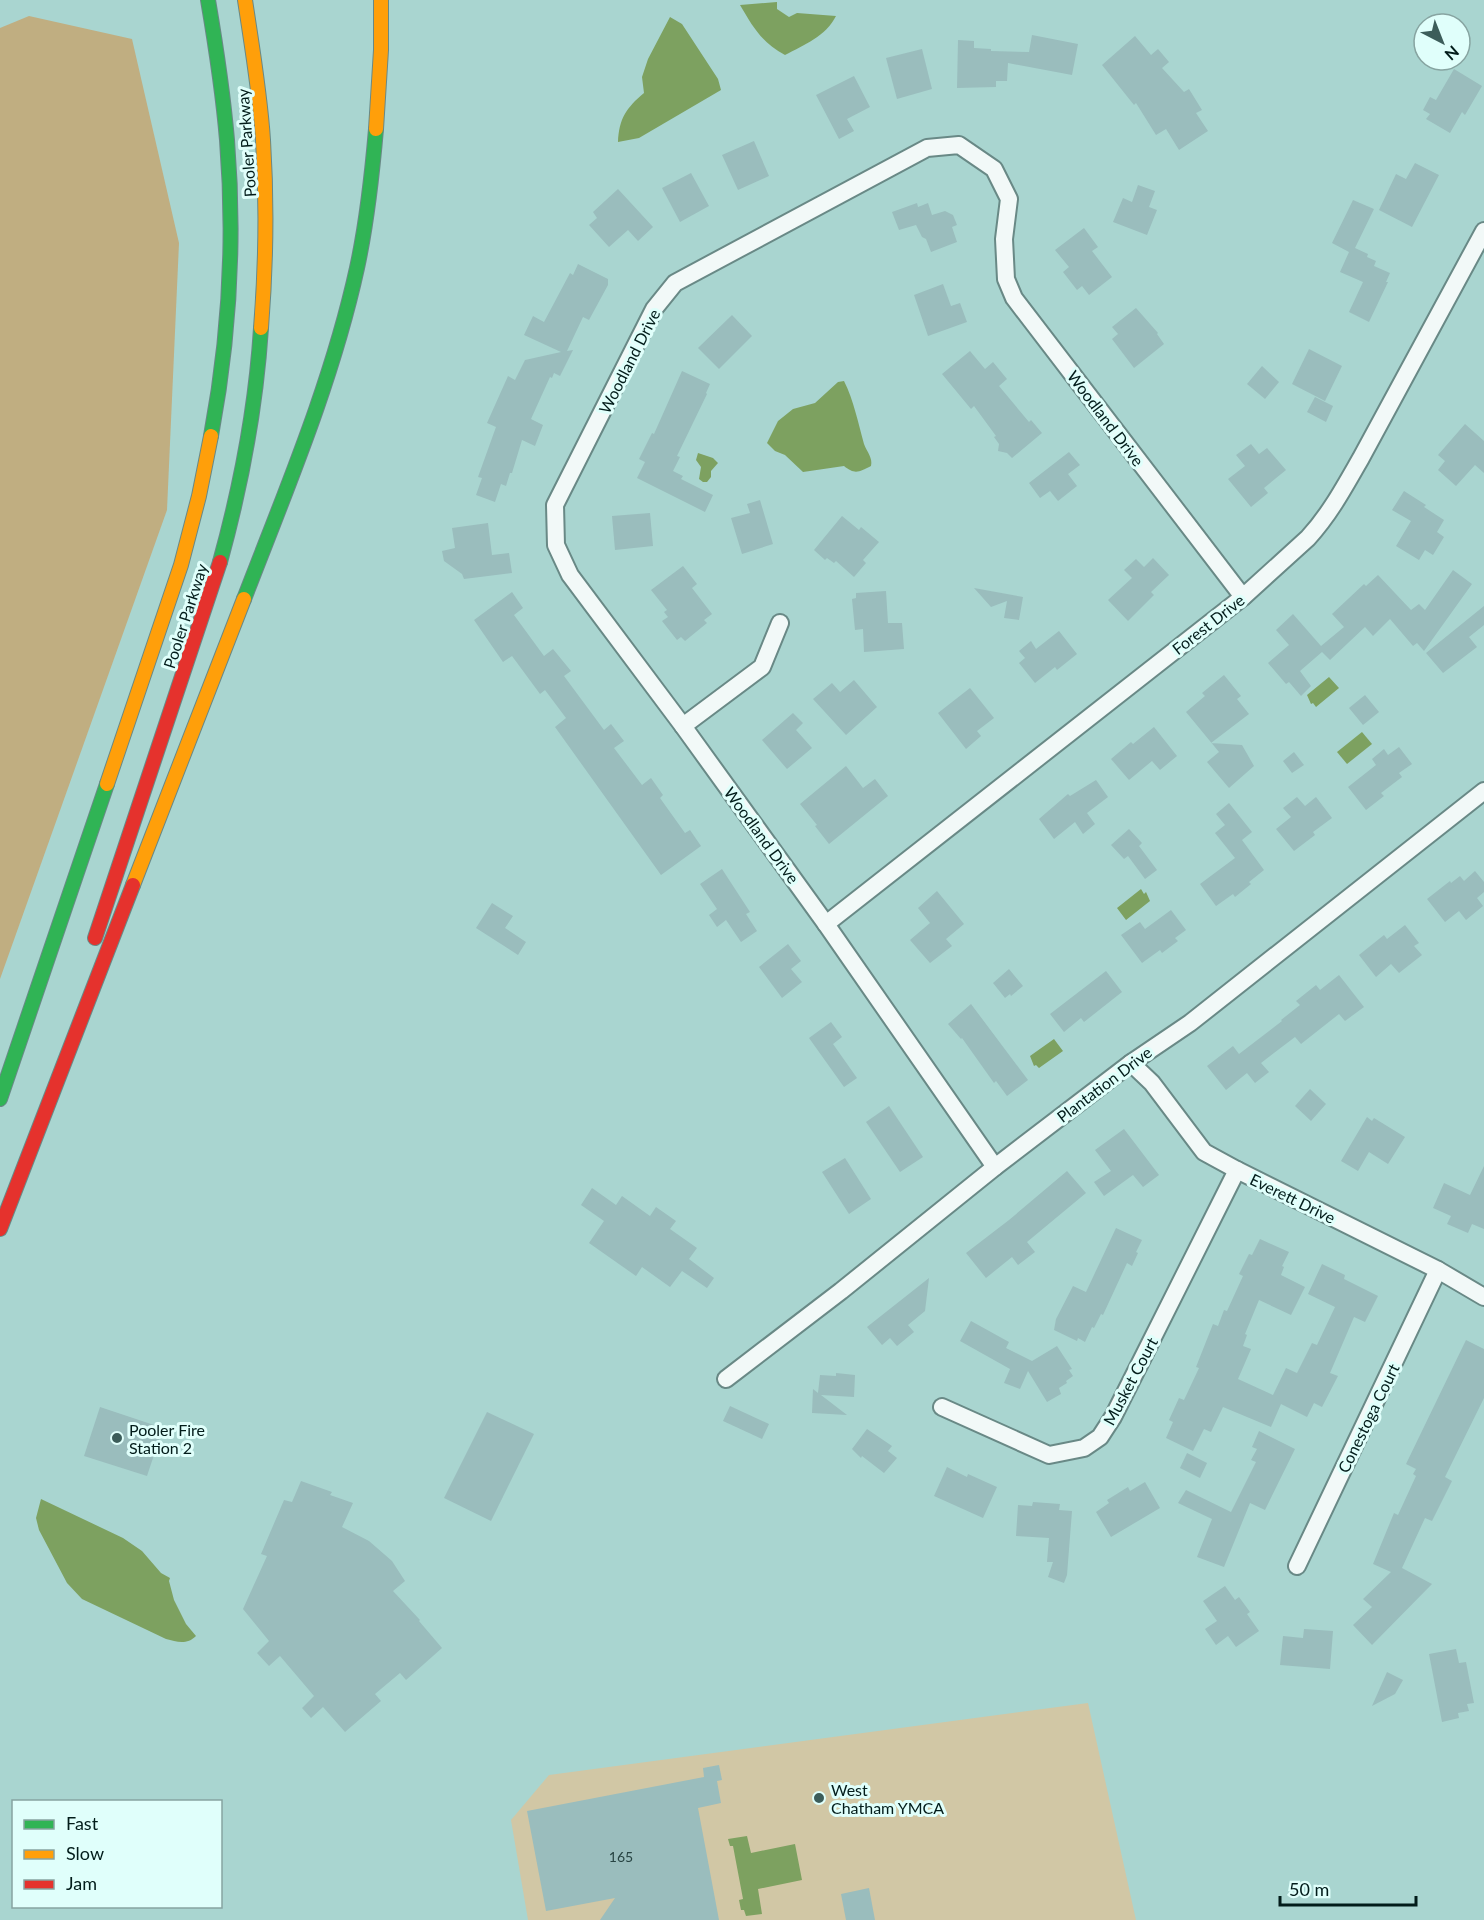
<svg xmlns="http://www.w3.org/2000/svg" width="1484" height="1920" font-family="Lato,sans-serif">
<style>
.green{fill:#d1c7a5}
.forest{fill:#c0ae81}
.water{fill:#7da160}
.building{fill:#9abdbd}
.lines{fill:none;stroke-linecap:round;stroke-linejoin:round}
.street-casing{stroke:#698986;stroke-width:20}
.fast-casing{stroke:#698986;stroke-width:16}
.slow-casing{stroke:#698986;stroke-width:16}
.jam-casing{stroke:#698986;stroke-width:16}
.street{stroke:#f2f9f8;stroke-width:16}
.fast{stroke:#30b455;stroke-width:14}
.slow{stroke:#ff9f0a;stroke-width:14}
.jam{stroke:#e5322d;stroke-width:14}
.poi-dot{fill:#3c5d5a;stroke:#e0fffb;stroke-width:2}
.labels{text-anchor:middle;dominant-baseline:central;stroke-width:6;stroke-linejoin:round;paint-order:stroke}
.number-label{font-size:14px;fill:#284443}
.street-label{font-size:16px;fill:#021c1a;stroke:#e0fffb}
.poi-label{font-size:16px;fill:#021c1a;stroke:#e0fffb;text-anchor:start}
</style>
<rect width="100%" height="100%" fill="#a9d5d0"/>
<polygon class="green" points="1088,1703 1136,1920 528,1920 511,1820 549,1775"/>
<polygon class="forest" points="29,16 132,39 179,243 167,510 0,979 0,28"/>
<g class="water">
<path d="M777,2V9L789,17L797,13L836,16C826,36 804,45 785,55C762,43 753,27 740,5Z"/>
<path d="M670,17L682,24L718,79L721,90L639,138L618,142C619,119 626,108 644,93L642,77L648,59Z"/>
<path d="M844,381C854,401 858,423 864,444C867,452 873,458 871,466C859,472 855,475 844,466L803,472L785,455L775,451L767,443L778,421L793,409L815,403L838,382Z"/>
<polygon points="698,453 713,458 718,463 711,471 711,477 707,482 703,482 699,479 701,467 696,460"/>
<polygon points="1329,677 1339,688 1316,707 1313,703 1311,704 1307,695"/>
<polygon points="1362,732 1372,744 1347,764 1337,752"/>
<polygon points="1141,889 1144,894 1146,892 1150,901 1126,920 1117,908"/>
<polygon points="1054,1039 1063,1051 1039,1068 1036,1065 1034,1066 1030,1056"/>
<path d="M41,1499L123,1538L142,1551L161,1573L170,1578L169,1581L174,1600L186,1624L196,1636C187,1645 177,1642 166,1639L82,1599L67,1583L39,1530L36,1518Z"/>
<polygon points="747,1836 751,1853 795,1844 802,1880 758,1889 762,1914 746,1916 744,1910 741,1910 739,1900 743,1899 733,1846 730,1846 728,1839"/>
</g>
<g class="building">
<polygon points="1032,35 1078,44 1072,75 1008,63 1007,81 996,81 996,87 957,88 958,40 974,41 974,48 991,49 991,51 1029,52"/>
<polygon points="1135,36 1151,55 1158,49 1169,62 1162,68 1184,92 1189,89 1202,110 1196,113 1208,131 1179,150 1166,129 1156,135 1136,103 1134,105 1102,65"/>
<polygon points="922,49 932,89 897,99 886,58"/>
<polygon points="1454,69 1482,86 1465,115 1462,112 1450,133 1426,119 1430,114 1423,110 1430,97 1436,100"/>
<polygon points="854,76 870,107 847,119 854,131 839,139 816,95"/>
<polygon points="754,141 769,176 738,190 722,155"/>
<polygon points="1415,163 1439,175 1412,227 1379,210 1396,174 1406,179"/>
<polygon points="691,173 709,206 680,222 662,188"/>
<polygon points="1138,185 1155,191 1149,207 1157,210 1147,235 1113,222 1123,198 1132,202"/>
<polygon points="618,189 653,227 638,241 628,230 609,247 589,225 597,218 593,212"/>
<polygon points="1353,200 1374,209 1355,248 1368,254 1367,257 1376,261 1374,266 1390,273 1386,282 1388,282 1369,322 1349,312 1363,282 1340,272 1349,252 1332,243"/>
<polygon points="917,203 918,207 928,203 932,215 945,211 953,215 957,225 952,227 957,242 931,252 926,239 922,237 916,225 899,230 892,212"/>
<polygon points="1084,228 1098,247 1092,251 1112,277 1089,295 1082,286 1077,290 1063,272 1069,267 1055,250"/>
<polygon points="578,264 608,279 608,285 589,320 583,317 567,351 573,350 560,376 554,373 552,378 550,377 531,419 543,425 535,446 522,440 512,473 510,473 506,486 501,484 495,502 476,495 482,478 478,477 496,427 487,423 508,376 515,380 525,360 561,352 524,335 533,316 544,322 570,273 573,275"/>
<polygon points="943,284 951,306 960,303 967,322 928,336 914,295"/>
<polygon points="1136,308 1158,333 1157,334 1164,344 1134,368 1112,339 1118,334 1112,327"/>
<polygon points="732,315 752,336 719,369 698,348"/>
<polygon points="1309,349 1342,366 1325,401 1292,384"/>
<polygon points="970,351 985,369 993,362 1007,379 999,386 1029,422 1031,420 1042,433 1012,458 1007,453 998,451 999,444 994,437 996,436 974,406 971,409 942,374"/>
<polygon points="1262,366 1279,382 1265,399 1247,384"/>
<polygon points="682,371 710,384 706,393 707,394 677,456 680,457 673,471 683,476 681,479 713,495 705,512 637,478 645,462 639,459 652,433 654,434"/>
<polygon points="1315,397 1333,406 1326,422 1307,412"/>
<polygon points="1465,424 1484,441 1484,473 1475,465 1456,486 1438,470 1445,461 1438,455"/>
<polygon points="1251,444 1259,454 1267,448 1286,470 1264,488 1268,493 1251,507 1228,479 1245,466 1236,455"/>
<polygon points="1069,452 1080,465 1068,474 1077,486 1058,501 1050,491 1040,498 1029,483"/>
<polygon points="1404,491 1426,505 1424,507 1444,520 1437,532 1444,537 1433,555 1425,550 1419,560 1396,546 1411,521 1392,510"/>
<polygon points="760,500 773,544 742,554 731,518 750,513 747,504"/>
<polygon points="650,513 653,546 615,550 612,516"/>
<polygon points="842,516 859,530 861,527 879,542 863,560 866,563 854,577 836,561 834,563 827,558 825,560 814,550"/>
<polygon points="488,523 492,555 509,553 512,573 464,579 462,574 444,561 442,551 455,548 452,528"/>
<polygon points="1153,558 1169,575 1151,592 1154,595 1128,621 1108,600 1132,578 1124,570 1136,559 1144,567"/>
<polygon points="683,566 697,584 692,588 712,614 704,620 707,623 685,641 681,637 677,640 662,621 668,617 664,612 667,610 651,590"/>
<polygon points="1453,570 1472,584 1424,651 1417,643 1413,646 1390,619 1373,636 1365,627 1330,660 1322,652 1300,671 1311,686 1301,696 1289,682 1286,684 1268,663 1289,645 1276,630 1293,614 1321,646 1344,627 1332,614 1364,584 1366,586 1378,575 1411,610 1419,604 1425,610"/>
<polygon points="974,588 1023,597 1019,620 1004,618 1007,601 991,607"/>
<polygon points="886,591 888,623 902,623 904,649 864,652 863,629 855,630 852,599 856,598 856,593"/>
<polygon points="512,592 523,608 514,615 544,656 553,649 571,671 564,676 604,730 611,724 624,741 614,748 642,785 651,778 663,795 660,798 685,833 690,830 701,846 661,875 555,727 566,718 545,690 540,694 512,656 503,662 474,620"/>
<polygon points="1484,606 1484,625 1469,637 1477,647 1443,673 1426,653"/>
<polygon points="1059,631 1077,654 1057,670 1055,667 1035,683 1019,663 1025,658 1019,651 1031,641 1036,649"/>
<polygon points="1224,675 1241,696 1237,699 1249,714 1211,743 1242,745 1254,766 1229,788 1207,762 1219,752 1186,712 1205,696 1202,693"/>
<polygon points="854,680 877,707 846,735 813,699 832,683 840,692"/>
<polygon points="970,688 994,718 977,731 981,736 966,749 938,713"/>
<polygon points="1365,695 1379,712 1363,725 1349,708"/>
<polygon points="793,713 803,723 796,730 812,748 787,769 762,740"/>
<polygon points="1154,727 1177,756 1160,770 1152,761 1129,780 1111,759 1131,742 1133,744"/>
<polygon points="1399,747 1412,764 1399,773 1402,777 1381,793 1384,796 1366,810 1348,787 1376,765 1372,759 1384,749 1388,755"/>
<polygon points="1294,752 1304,765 1292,773 1283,761"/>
<polygon points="846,766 863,788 875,779 888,796 829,844 815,826 817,825 800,804"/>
<polygon points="1096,780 1108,797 1087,813 1095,824 1083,834 1075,822 1054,839 1039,819 1068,794 1070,796"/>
<polygon points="1297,797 1305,806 1316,797 1332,818 1313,832 1315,835 1294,851 1276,829 1291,817 1283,808"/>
<polygon points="1229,803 1252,832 1242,840 1264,870 1249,882 1251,884 1235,897 1233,894 1216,906 1200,884 1235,858 1215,833 1225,825 1216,814"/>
<polygon points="1129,829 1142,843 1139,846 1157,870 1145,879 1128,856 1124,859 1111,845"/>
<polygon points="722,869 750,912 746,914 757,931 741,942 726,920 717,927 709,915 717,909 700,884"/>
<polygon points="1475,871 1484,882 1484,892 1477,898 1483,906 1466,920 1459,911 1445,922 1427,899 1450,881 1451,883 1460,876 1464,881"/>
<polygon points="937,891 964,924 946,939 952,946 930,963 910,940 930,923 918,908"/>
<polygon points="492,903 513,916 505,928 526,942 518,955 476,928"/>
<polygon points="1171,910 1186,930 1175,938 1178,941 1162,953 1160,950 1142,963 1121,935 1140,922 1145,929"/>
<polygon points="1405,925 1419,943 1414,946 1422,955 1399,973 1391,964 1376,977 1359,955 1384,935 1387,939"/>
<polygon points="788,944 801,961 791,969 802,982 782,998 759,967"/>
<polygon points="1009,969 1023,986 1011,996 1010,994 1005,998 993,983"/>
<polygon points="1106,971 1122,992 1084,1022 1081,1018 1064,1032 1050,1014"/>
<polygon points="1339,975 1364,1007 1345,1021 1339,1014 1301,1044 1295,1037 1261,1063 1269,1072 1255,1083 1247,1073 1226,1090 1207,1066 1233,1046 1239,1054 1282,1021 1281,1020 1300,1005 1296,1001 1316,985 1320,990"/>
<polygon points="971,1004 1028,1080 1007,1096 996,1081 994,1083 962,1038 961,1039 948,1024"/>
<polygon points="831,1022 842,1037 833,1044 857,1078 844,1087 809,1038"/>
<polygon points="1310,1089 1326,1104 1311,1121 1295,1106"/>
<polygon points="889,1106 923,1157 900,1172 866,1122"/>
<polygon points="1367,1117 1372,1121 1374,1118 1405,1137 1388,1164 1369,1152 1358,1171 1341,1161"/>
<polygon points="1124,1129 1159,1175 1143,1187 1133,1175 1104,1196 1094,1182 1111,1171 1095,1150"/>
<polygon points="845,1158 871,1199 849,1214 822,1172"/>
<polygon points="1484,1166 1484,1229 1472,1224 1468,1233 1447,1224 1451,1216 1433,1208 1444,1183 1470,1195"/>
<polygon points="1067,1171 1086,1193 1027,1242 1035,1252 1018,1265 1012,1257 986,1278 966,1253 1009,1220"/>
<polygon points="592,1188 616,1205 622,1196 650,1216 656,1207 676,1221 670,1229 697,1248 689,1259 714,1278 707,1288 682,1271 670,1287 642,1267 636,1276 589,1243 604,1221 581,1205"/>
<polygon points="1116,1228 1142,1240 1136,1252 1138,1253 1132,1266 1127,1263 1103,1315 1101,1314 1094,1328 1092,1327 1085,1342 1078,1338 1077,1341 1054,1330 1056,1319 1073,1286 1086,1292"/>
<polygon points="1260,1239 1289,1252 1282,1266 1284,1267 1281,1275 1305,1287 1291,1315 1259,1300 1245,1334 1247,1335 1243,1346 1251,1349 1238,1379 1273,1395 1286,1368 1297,1373 1312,1343 1317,1345 1335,1307 1308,1294 1322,1264 1345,1275 1344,1279 1378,1296 1365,1322 1354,1317 1330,1373 1338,1376 1322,1407 1314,1403 1307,1417 1281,1404 1271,1427 1223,1407 1211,1432 1204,1429 1193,1451 1166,1438 1173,1422 1169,1420 1179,1398 1184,1400 1199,1368 1196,1367 1213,1324 1218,1326 1224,1310 1227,1311 1243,1276 1239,1274 1249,1254 1252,1255"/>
<polygon points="929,1278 925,1311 908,1325 914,1332 897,1346 890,1338 882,1345 867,1327"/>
<polygon points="971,1321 1009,1342 1006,1348 1032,1361 1057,1346 1072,1369 1069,1370 1073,1376 1066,1381 1067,1383 1059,1388 1061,1394 1047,1402 1028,1371 1020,1389 1004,1383 1010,1369 960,1341"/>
<polygon points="1466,1340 1484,1349 1484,1398 1445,1477 1452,1481 1432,1521 1425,1518 1402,1568 1432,1584 1372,1645 1353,1625 1372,1607 1363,1599 1391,1572 1373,1564 1394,1513 1398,1515 1416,1476 1413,1474 1416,1469 1406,1464"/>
<polygon points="836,1373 855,1375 854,1397 821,1395 847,1415 812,1413 813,1389 818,1393 820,1375 836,1376"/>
<polygon points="730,1406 769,1424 762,1439 723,1421"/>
<polygon points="100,1407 163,1428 147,1476 84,1456"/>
<polygon points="487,1412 534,1434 491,1521 444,1498"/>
<polygon points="867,1429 892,1446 888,1451 897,1458 884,1473 862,1456 861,1458 852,1449"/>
<polygon points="1259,1431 1295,1449 1265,1510 1250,1503 1224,1567 1197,1557 1212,1519 1178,1503 1186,1490 1231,1512 1256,1462 1251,1460 1257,1449 1252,1447"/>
<polygon points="1187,1453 1207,1463 1200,1478 1180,1468"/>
<polygon points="947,1467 967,1477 968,1474 997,1487 983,1518 934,1496"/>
<polygon points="301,1481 332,1492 330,1495 353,1503 342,1527 369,1541 392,1561 405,1581 393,1591 420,1620 419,1621 442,1648 406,1680 400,1673 375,1694 381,1701 345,1732 323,1707 311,1718 302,1708 314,1696 280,1656 269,1666 257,1653 269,1641 243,1609 267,1556 261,1554 284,1500 292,1502"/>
<polygon points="1145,1482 1160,1508 1111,1537 1096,1512 1109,1503 1107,1500 1128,1487 1130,1491"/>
<polygon points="1033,1502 1060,1504 1059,1510 1072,1511 1067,1575 1064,1583 1048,1577 1053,1562 1047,1562 1049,1538 1016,1536 1018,1505 1032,1506"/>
<polygon points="1225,1586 1235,1600 1239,1597 1250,1612 1247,1614 1259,1631 1236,1647 1228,1636 1216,1645 1205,1629 1217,1621 1203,1601"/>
<polygon points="1304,1629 1333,1631 1330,1669 1280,1665 1283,1636 1303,1638"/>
<polygon points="1456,1649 1459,1663 1466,1662 1474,1703 1467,1704 1469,1711 1458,1713 1459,1718 1442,1722 1429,1654"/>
<polygon points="1387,1672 1403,1680 1395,1694 1372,1706"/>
<polygon points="719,1765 722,1780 717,1781 721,1803 698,1808 719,1920 600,1920 615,1898 546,1911 527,1811 704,1777 703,1768"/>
<polygon points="869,1888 875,1920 846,1920 841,1894"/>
</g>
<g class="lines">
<g class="street-casing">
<g id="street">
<polyline points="683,726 762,667 780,623"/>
<path d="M826,924L1243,597L1308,538C1330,514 1345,486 1361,458L1484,231"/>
<polyline points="1131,1063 1152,1083 1204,1152 1237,1170 1438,1270 1484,1297"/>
<polyline points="995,1167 826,924 683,726 570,575 556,545 555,505 654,309 675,283 927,148 959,145 994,169 1009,199 1004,239 1006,279 1014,298 1243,597"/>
<polyline points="726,1379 841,1291 995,1167 1131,1063 1190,1023 1484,791"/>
<polyline points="942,1407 1049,1455 1084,1448 1100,1437 1113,1417 1237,1170"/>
<polyline points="1297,1566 1438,1270"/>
</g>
</g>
<g class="fast-casing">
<g id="fast">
<path d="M208,0C216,47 223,93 227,140C235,238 229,340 211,436"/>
<path d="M220,562C241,486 256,407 261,328"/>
<path d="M244,599C286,490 332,382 357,268C367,222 372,176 376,129"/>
<polyline points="0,1099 107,784"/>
</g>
</g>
<g class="slow-casing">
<g id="slow">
<path d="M245,0C252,47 260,93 263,140C267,203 266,265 261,328"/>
<polyline points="376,129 381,50 381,0"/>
<polyline points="107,784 181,565 199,496 211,436"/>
<polyline points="133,885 244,599"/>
</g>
</g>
<g class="jam-casing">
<g id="jam">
<polyline points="95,938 220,562"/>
<polyline points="0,1229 133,885"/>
</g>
</g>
<use href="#street" class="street"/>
<use href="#fast" class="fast"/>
<use href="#slow" class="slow"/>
<use href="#jam" class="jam"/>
</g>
<g class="poi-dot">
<circle cx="117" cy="1438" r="6"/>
<circle cx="819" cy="1798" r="6"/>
</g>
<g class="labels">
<g class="number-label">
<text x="621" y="1856">165</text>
</g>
<g class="street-label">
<text transform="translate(246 143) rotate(-94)">Pooler Parkway</text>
<text transform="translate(629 361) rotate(-63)">Woodland Drive</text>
<text transform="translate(1106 418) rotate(53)">Woodland Drive</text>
<text transform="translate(185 616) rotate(-72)">Pooler Parkway</text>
<text transform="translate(1208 624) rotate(-38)">Forest Drive</text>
<text transform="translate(762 835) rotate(54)">Woodland Drive</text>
<text transform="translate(1104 1084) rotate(-37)">Plantation Drive</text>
<text transform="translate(1293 1198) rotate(26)">Everett Drive</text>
<text transform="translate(1130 1381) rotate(-62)">Musket Court</text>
<text transform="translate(1368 1418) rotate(-64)">Conestoga Court</text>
</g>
<g class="poi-label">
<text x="129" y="1429">Pooler Fire<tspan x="129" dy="18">Station 2</tspan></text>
<text x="831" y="1789">West<tspan x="831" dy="18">Chatham YMCA</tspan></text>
</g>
</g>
<rect x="12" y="1800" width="210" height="108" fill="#e0fffb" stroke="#87a4a1" stroke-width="1.5"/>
<rect x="24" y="1820" width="30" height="9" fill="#30b455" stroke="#87a4a1" stroke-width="1.5"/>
<text x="66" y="1830" font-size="18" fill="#021c1a">Fast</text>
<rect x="24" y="1850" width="30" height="9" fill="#ff9f0a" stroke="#87a4a1" stroke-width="1.5"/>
<text x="66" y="1860" font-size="18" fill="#021c1a">Slow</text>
<rect x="24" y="1880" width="30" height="9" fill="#e5322d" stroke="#87a4a1" stroke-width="1.5"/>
<text x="66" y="1890" font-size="18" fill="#021c1a">Jam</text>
<g transform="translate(1442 42) rotate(138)"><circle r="28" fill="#e0fffb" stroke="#87a4a1" stroke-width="1.5"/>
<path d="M0-4.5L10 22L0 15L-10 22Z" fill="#3c5d5a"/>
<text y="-9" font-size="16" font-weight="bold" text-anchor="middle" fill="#021c1a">N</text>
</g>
<path d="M1280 1896v9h136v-9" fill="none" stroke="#021c1a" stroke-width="3"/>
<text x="1289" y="1896" font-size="18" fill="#021c1a" stroke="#e0fffb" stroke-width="4.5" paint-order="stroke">50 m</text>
</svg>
